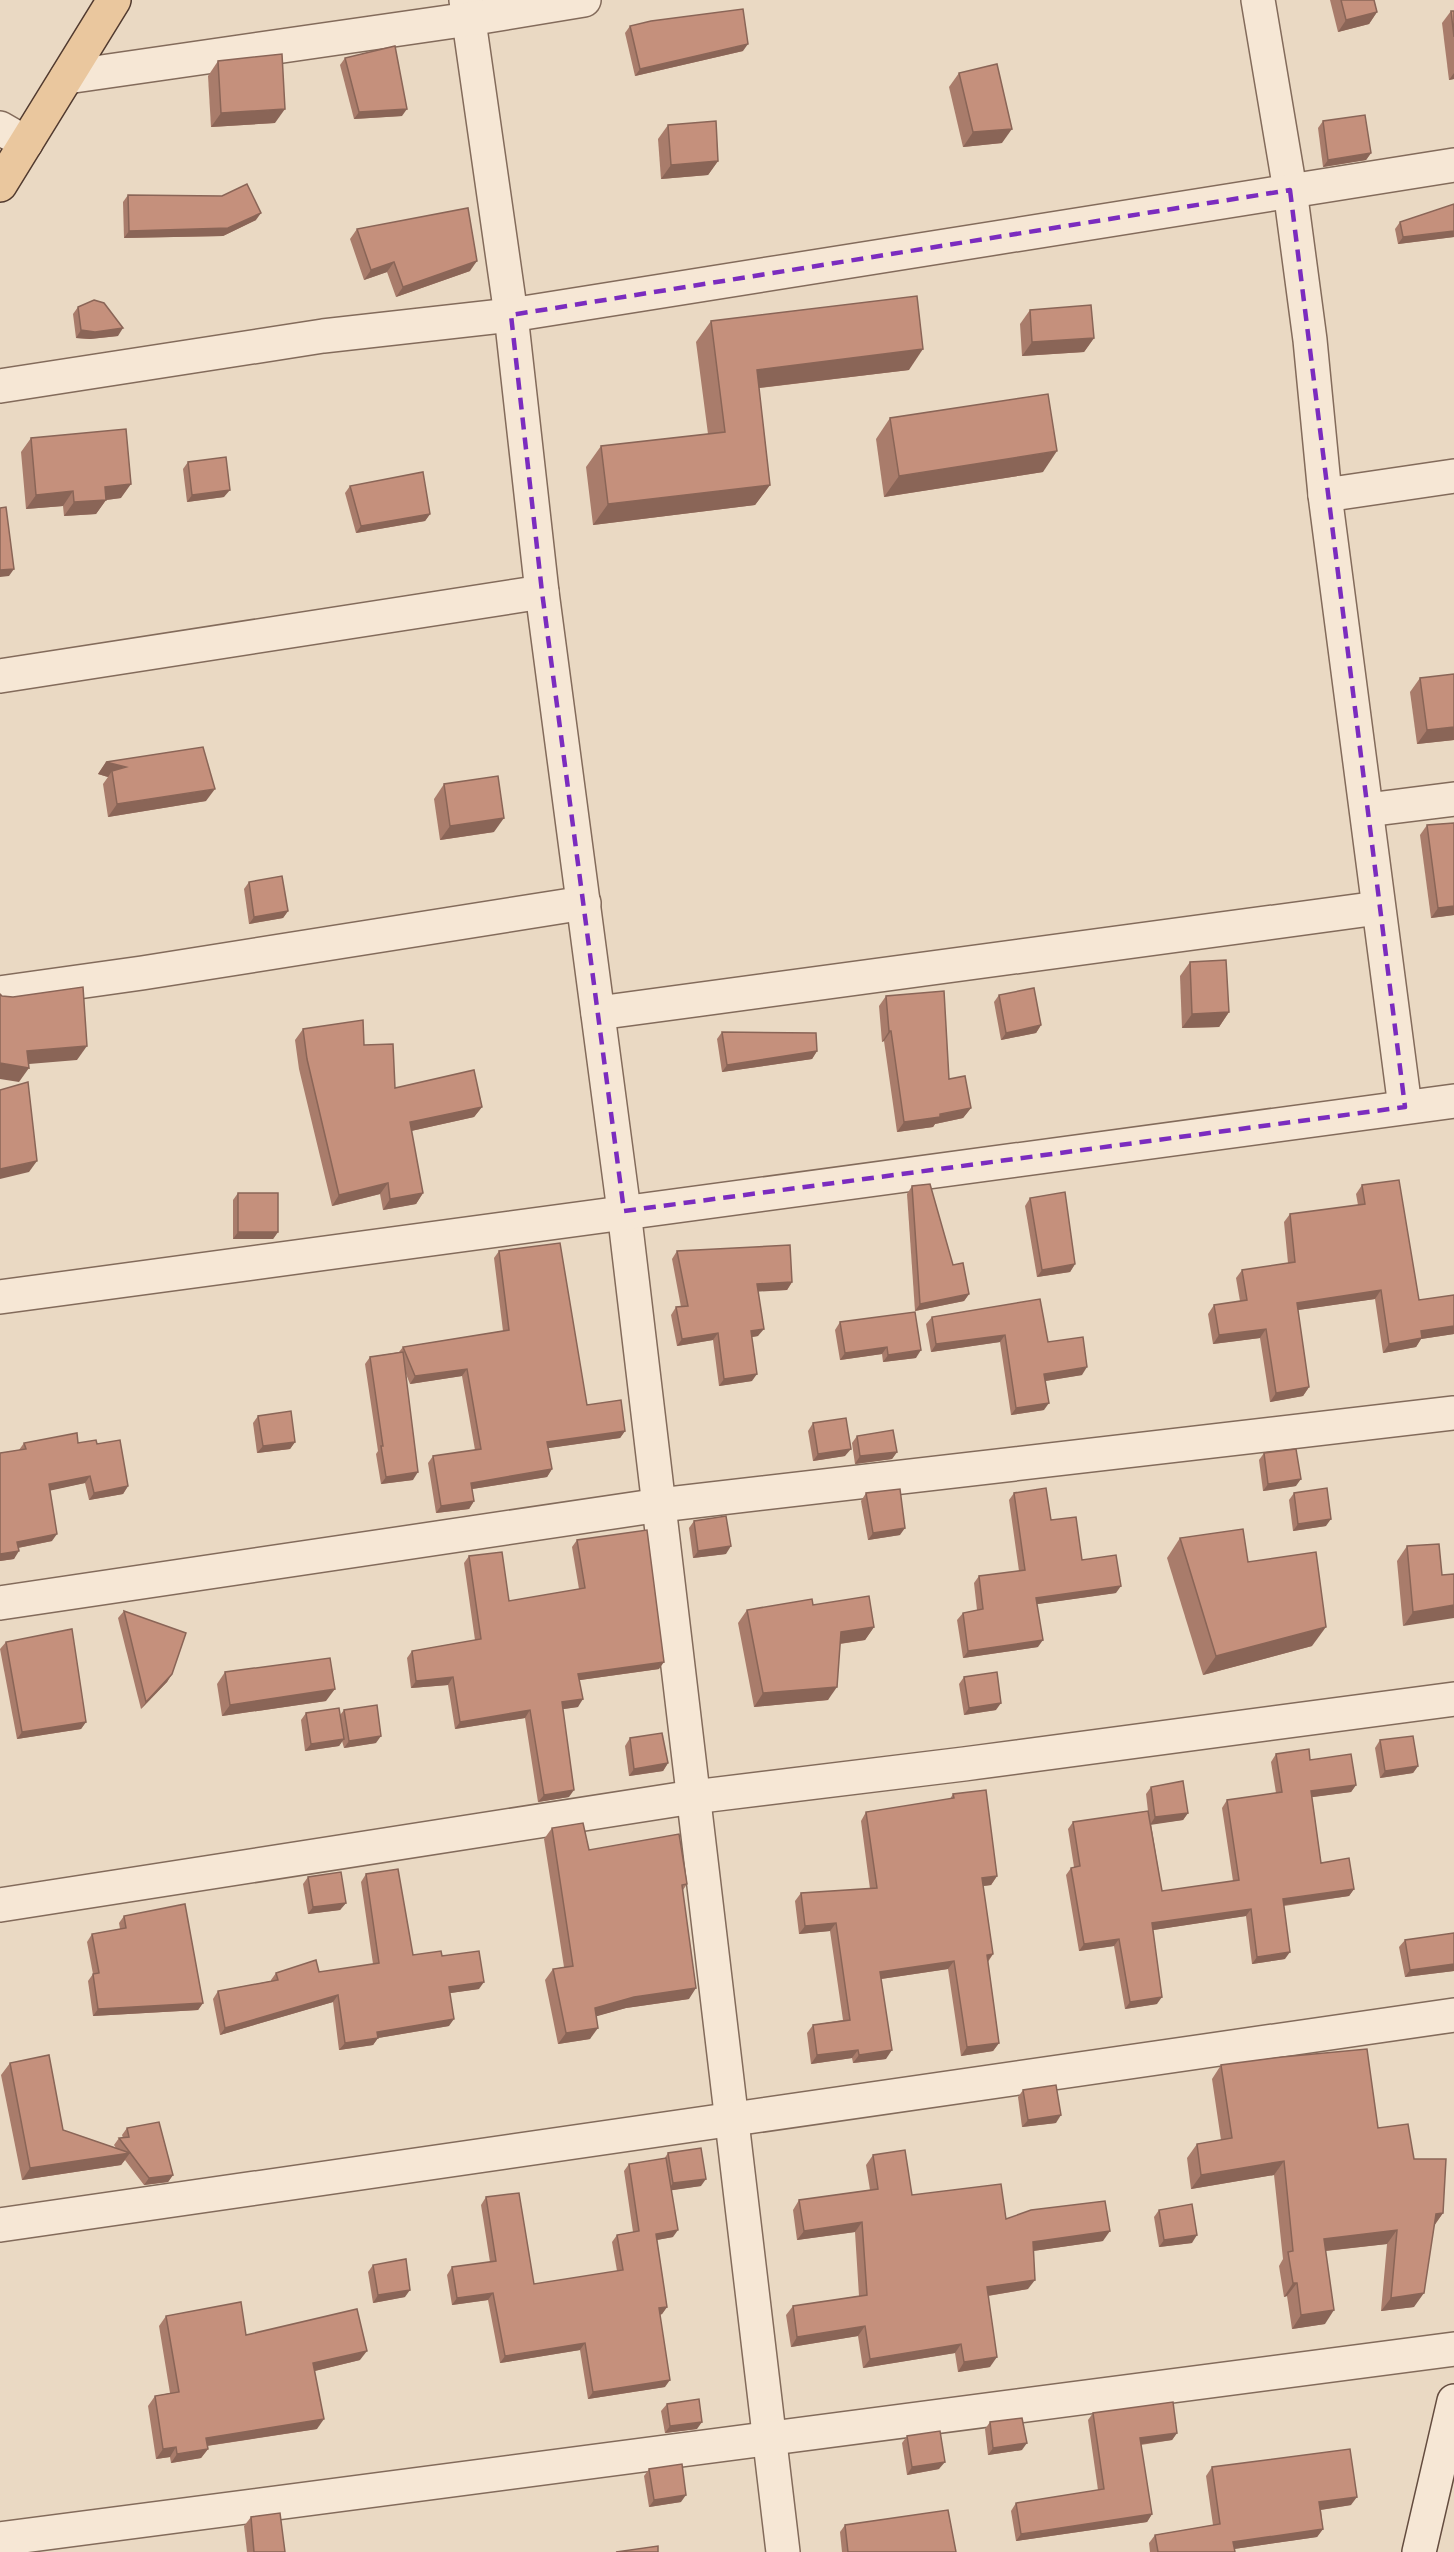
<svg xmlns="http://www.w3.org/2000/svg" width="1454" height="2552" font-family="'Zilla Slab',serif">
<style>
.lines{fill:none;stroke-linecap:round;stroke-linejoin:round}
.street-casing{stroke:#836b5b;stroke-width:36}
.secondary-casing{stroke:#644c3f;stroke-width:36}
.primary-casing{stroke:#513a2f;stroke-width:36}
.street{stroke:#f6e7d5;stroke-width:33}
.secondary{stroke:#f6e7d5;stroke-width:33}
.primary{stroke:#eac79e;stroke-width:33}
.wall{fill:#a97c6b}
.shaded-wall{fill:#8a6557}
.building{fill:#c5907c;stroke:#8a6557;stroke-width:1.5}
.marked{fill:none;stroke:#7b2cbf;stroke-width:4.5;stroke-dasharray:12 8;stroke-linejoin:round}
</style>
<rect width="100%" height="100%" fill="#ead9c3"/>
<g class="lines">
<g class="street-casing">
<g id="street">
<polyline points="466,0 511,315 542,592 624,1211 783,2552"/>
<polyline points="1258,0 1290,190 1310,340 1325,495 1405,1107"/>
<polyline points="67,77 469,19 584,0"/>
<polyline points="0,128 26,143"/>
<polyline points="0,386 323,336 511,315 1454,165"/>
<polyline points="1325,495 1454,476"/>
<polyline points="0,676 542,592"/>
<polyline points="1367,810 1454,799"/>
<polyline points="0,993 142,973 584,903"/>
<polyline points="598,1013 1378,908"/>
<polyline points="0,1297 1454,1101"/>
<polyline points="0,1603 660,1505 1454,1413"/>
<polyline points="0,1905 693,1797 964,1764 1454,1699"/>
<polyline points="0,2225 1454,2015"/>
<polyline points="0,2539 1454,2349"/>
</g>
</g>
<g class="secondary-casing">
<polyline id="secondary" points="1419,2552 1454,2401"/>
</g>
<g class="primary-casing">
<polyline id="primary" points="0,185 114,0"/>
</g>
<use href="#street" class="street"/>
<use href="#secondary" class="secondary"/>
<use href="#primary" class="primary"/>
</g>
<g class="wall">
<polygon points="1330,0 1374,0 1377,12 1369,24 1338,32"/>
<polygon points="1451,11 1454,11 1454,79 1449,80 1442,23"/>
<polygon points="630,26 743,51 635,76 625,33"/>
<polygon points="345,58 402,116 354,119 340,65"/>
<polygon points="218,61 275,123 211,127 208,76"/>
<polygon points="959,73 1002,143 963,147 949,87"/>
<polygon points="1323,121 1371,153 1366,160 1323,167 1318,128"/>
<polygon points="668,125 718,161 708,175 661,179 658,139"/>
<polygon points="128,195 256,220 223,236 124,238 123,202"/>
<polygon points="1454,204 1454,237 1398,244 1395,229 1400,222"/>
<polygon points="357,229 470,271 396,297 387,272 364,280 350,239"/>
<polygon points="78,307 118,336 90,339 76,338 73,314"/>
<polygon points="1030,310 1094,338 1084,352 1022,356 1020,324"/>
<polygon points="711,321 909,370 759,388 770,485 755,505 593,525 586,467 601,446 708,434 696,342"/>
<polygon points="890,418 1043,472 884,497 876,439"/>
<polygon points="31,438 121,498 106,500 96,514 64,516 63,506 26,509 21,452"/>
<polygon points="188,462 224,497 187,502 183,469"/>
<polygon points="350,486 430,514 425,521 356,533 345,493"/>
<polygon points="1420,678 1454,740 1417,744 1410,692"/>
<polygon points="106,762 206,801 108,817 103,784 108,777 98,774"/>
<polygon points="444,784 494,832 440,840 434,799"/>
<polygon points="1454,823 1454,915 1431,918 1420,835 1427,825"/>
<polygon points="249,882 288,911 283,918 249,924 244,889"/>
<polygon points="1190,962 1229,1012 1219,1027 1182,1028 1180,976"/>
<polygon points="999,995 1041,1025 1036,1033 1001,1040 994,1002"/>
<polygon points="886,996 971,1108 963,1118 935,1124 933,1127 897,1132 884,1041 882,1042 879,1006"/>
<polygon points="303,1029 364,1045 395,1088 482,1107 474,1117 411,1131 423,1193 416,1204 383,1210 380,1194 332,1206 299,1069 295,1040"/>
<polygon points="722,1032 817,1051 812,1059 722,1072 717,1039"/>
<polygon points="1362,1185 1419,1300 1454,1295 1454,1334 1421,1339 1416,1347 1383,1353 1375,1299 1298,1310 1309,1387 1303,1396 1270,1402 1260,1338 1213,1344 1208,1314 1214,1305 1240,1301 1236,1278 1242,1270 1288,1263 1284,1222 1290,1214 1358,1205 1356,1194"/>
<polygon points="912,1186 969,1294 964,1301 915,1311 907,1194"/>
<polygon points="238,1193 278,1232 273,1239 233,1239 233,1200"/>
<polygon points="1030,1198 1075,1264 1070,1272 1037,1277 1025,1206"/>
<polygon points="499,1251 587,1405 625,1431 620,1438 548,1448 552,1469 547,1477 472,1489 474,1501 469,1509 436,1513 428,1463 433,1456 475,1450 462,1376 410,1384 406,1374 413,1480 381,1484 376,1454 378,1451 365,1364 370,1357 399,1352 403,1347 503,1331 494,1258"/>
<polygon points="677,1251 792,1282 787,1290 758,1291 758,1336 752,1337 752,1381 719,1386 713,1340 677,1346 671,1315 676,1307 681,1307 672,1259"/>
<polygon points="932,1317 1048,1342 1082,1375 1045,1381 1044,1410 1011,1415 1000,1342 931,1352 926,1324"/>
<polygon points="840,1322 916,1358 883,1362 882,1354 840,1360 835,1330"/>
<polygon points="258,1416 295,1442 290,1449 257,1453 253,1423"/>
<polygon points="813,1423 845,1456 813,1461 808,1431"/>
<polygon points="857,1436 897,1452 892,1459 855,1464 852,1443"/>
<polygon points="24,1443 97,1444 128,1486 123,1494 89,1500 85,1483 50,1490 52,1541 18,1548 14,1559 0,1561 0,1453 19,1450"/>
<polygon points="1264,1453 1296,1486 1263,1491 1259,1460"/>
<polygon points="866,1493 900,1535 868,1540 861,1501"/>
<polygon points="1014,1493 1051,1520 1082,1560 1116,1593 1037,1604 1038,1647 963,1658 957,1620 963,1613 977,1610 974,1583 979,1576 1019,1571 1009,1500"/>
<polygon points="1294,1493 1326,1526 1293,1531 1289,1500"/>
<polygon points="694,1521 726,1554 693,1558 689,1528"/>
<polygon points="1180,1538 1248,1562 1312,1646 1203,1675 1167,1558"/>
<polygon points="577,1540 659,1669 580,1680 578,1707 563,1709 569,1797 538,1802 525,1718 455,1729 448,1685 411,1688 407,1658 412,1651 475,1640 464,1563 469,1556 509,1601 579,1589 572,1547"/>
<polygon points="1407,1546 1442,1575 1403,1626 1397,1561"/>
<polygon points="813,1605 874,1627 865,1640 840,1644 828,1700 754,1707 738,1623 747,1610"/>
<polygon points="124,1611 172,1674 167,1682 141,1709 118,1618"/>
<polygon points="6,1642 86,1722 81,1729 17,1739 0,1649"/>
<polygon points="225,1672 326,1701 222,1716 217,1684"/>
<polygon points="964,1677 996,1710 964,1715 959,1684"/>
<polygon points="344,1710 376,1743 344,1748 342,1741 339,1746 305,1751 301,1720 306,1713 340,1715"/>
<polygon points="630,1738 668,1763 663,1771 629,1776 625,1746"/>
<polygon points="1380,1740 1418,1766 1413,1773 1380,1778 1375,1748"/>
<polygon points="1276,1754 1310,1760 1356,1785 1351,1792 1312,1797 1321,1863 1354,1889 1349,1896 1284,1906 1285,1959 1252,1964 1246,1916 1153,1930 1157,2004 1125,2009 1114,1946 1079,1951 1066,1875 1071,1868 1074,1867 1068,1829 1073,1822 1148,1811 1146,1794 1151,1787 1188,1813 1183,1820 1151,1824 1162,1891 1233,1881 1222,1808 1227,1800 1276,1793 1271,1762"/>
<polygon points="953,1794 997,1876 991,1885 983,1886 993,1954 988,1962 999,2043 993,2051 961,2056 948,1969 881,1979 886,2059 853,2063 852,2058 811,2064 807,2033 813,2025 843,2020 830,1931 799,1934 795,1901 801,1893 870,1889 861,1821 866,1812 950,1799"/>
<polygon points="552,1828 589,1850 687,1884 683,1890 689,1999 626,2008 596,2016 590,2039 558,2044 545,1980 553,1969 564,1967 544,1839"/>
<polygon points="366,1874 413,1955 442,1956 479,1989 450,1993 449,2026 378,2038 373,2045 339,2050 333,2002 220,2035 213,1999 218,1991 271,1981 271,1980 276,1973 319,1972 373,1964 361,1882"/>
<polygon points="308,1877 346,1903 340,1910 308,1914 303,1884"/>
<polygon points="124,1916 203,2003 198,2010 93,2016 88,1981 93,1974 87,1942 92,1934 120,1929 119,1923"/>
<polygon points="1454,1933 1454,1971 1405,1977 1399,1947 1405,1940"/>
<polygon points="10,2063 63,2130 116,2148 114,2145 119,2138 123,2138 122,2135 127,2128 173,2175 168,2182 144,2185 125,2160 121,2165 22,2180 1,2075"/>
<polygon points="1221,2065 1378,2128 1414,2159 1443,2213 1434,2226 1414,2307 1381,2311 1387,2244 1326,2251 1325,2324 1292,2329 1287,2296 1284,2297 1279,2266 1283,2259 1274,2175 1191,2189 1187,2158 1197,2144 1221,2140 1212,2079"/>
<polygon points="1023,2090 1056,2123 1022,2127 1018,2097"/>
<polygon points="668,2153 701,2186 671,2190 673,2237 657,2240 667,2307 662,2314 660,2315 665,2387 588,2399 580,2350 500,2363 488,2300 452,2305 447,2275 452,2267 490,2262 481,2205 486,2197 534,2284 617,2271 612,2242 617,2235 633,2232 624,2171 629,2164 664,2159"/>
<polygon points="873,2155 912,2195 1006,2219 1103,2241 1033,2251 1028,2289 988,2296 990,2367 958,2372 955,2353 863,2368 858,2336 791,2347 786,2315 793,2306 859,2296 855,2232 797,2240 793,2210 799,2200 870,2190 866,2165"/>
<polygon points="1159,2210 1192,2243 1159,2247 1154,2217"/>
<polygon points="373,2265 405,2297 373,2303 368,2272"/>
<polygon points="166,2316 246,2335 360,2360 315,2371 317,2429 207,2446 208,2449 201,2458 171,2463 170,2457 156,2459 148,2406 155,2396 170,2393 159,2326"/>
<polygon points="667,2404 697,2429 665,2433 661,2411"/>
<polygon points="1093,2413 1177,2433 1172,2440 1141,2445 1152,2514 1147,2522 1016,2541 1011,2511 1016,2503 1098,2490 1088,2420"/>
<polygon points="990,2422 1022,2450 988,2455 985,2429"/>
<polygon points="907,2436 939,2469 907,2475 902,2443"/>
<polygon points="1212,2467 1351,2505 1321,2510 1323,2529 1317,2537 1234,2549 1235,2552 1150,2552 1149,2543 1155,2535 1213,2525 1206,2476"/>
<polygon points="649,2469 681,2502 649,2507 644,2476"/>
<polygon points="251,2517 285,2552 247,2552 244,2526"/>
<polygon points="845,2525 956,2552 842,2552 840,2532"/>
</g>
<g class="shaded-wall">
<polygon points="1377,12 1369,24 1338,32 1346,20"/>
<polygon points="748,44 743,51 635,76 640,69"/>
<polygon points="1454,73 1454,79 1449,80"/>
<polygon points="285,109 275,123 211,127 221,113"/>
<polygon points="407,109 402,116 354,119 359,112"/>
<polygon points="1012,129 1002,143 963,147 973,132"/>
<polygon points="1371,153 1366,160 1323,167 1328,160"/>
<polygon points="718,161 708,175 661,179 671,165"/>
<polygon points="261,213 256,220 223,236 124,238 129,231"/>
<polygon points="1454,231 1454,237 1398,244 1403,237"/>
<polygon points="477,261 470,271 396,297 403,287"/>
<polygon points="394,262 387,272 364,280 371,270"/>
<polygon points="123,328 118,336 90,339 76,338 81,330"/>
<polygon points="1094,338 1084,352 1022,356 1032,342"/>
<polygon points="923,349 909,370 742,390 757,370"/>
<polygon points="1057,451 1043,472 884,497 899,476"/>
<polygon points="131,484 121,498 106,500 96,514 64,516 74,502 105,487"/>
<polygon points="770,485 755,505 593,525 608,504"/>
<polygon points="230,490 224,497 187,502 192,495"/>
<polygon points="73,491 63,506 26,509 36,495"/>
<polygon points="430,514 425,521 356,533 361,526"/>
<polygon points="14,569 9,576 0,577 0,570"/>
<polygon points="1454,727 1454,740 1417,744 1427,730"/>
<polygon points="106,762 126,767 112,771 108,777 98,774"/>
<polygon points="215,789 206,801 108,817 117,804"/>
<polygon points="504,818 494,832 440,840 450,826"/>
<polygon points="1454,906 1454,915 1431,918 1438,908"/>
<polygon points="288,911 283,918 249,924 254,917"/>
<polygon points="1229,1012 1219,1027 1182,1028 1192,1014"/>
<polygon points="1041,1025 1036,1033 1001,1040 1006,1033"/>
<polygon points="889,1031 891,1031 884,1041 882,1042"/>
<polygon points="87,1046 77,1060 17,1065 27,1051"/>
<polygon points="817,1051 812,1059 722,1072 727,1065"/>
<polygon points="0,1063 29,1068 19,1082 0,1079"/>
<polygon points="482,1107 474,1117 402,1133 410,1122"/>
<polygon points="971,1108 963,1118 935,1124 933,1127 897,1132 904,1122"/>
<polygon points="37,1161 29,1172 0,1179 0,1169"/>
<polygon points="388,1183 380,1194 332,1206 339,1195"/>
<polygon points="423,1193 416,1204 383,1210 390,1199"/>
<polygon points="238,1232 278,1232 273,1239 233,1239"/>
<polygon points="1075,1264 1070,1272 1037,1277 1042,1270"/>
<polygon points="792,1282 787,1290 752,1292 757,1284"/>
<polygon points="1381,1290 1375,1299 1291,1311 1297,1303"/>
<polygon points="969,1294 964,1301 915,1311 920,1304"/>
<polygon points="1454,1326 1454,1334 1421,1339 1416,1347 1383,1353 1389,1344 1421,1331"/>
<polygon points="764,1329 758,1336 746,1338 751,1331"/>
<polygon points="1266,1329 1260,1338 1213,1344 1219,1335"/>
<polygon points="718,1333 713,1340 677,1346 682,1339"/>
<polygon points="1005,1335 1000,1342 931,1352 936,1344"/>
<polygon points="887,1347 882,1354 840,1360 845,1353"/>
<polygon points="921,1350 916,1358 883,1362 888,1355"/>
<polygon points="1087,1367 1082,1375 1039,1382 1044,1374"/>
<polygon points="467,1369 462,1376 410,1384 415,1376"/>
<polygon points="757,1374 752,1381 719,1386 724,1379"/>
<polygon points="1309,1387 1303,1396 1270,1402 1276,1393"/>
<polygon points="1049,1403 1044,1410 1011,1415 1016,1408"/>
<polygon points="625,1431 620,1438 542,1449 547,1442"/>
<polygon points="295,1442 290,1449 257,1453 263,1446"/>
<polygon points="851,1449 845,1456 813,1461 818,1454"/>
<polygon points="897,1452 892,1459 855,1464 860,1456"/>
<polygon points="552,1469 547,1477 466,1490 471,1483"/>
<polygon points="418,1472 413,1480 381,1484 386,1477"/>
<polygon points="90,1476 85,1483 44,1492 49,1484"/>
<polygon points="1301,1479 1296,1486 1263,1491 1268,1484"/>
<polygon points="128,1486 123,1494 89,1500 94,1493"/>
<polygon points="474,1501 469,1509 436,1513 441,1506"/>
<polygon points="1331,1519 1326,1526 1293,1531 1298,1524"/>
<polygon points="905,1528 900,1535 868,1540 873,1533"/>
<polygon points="57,1534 52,1541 12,1549 17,1542"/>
<polygon points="731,1546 726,1554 693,1558 698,1551"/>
<polygon points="19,1551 14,1559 0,1561 0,1554"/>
<polygon points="1121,1586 1116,1593 1031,1605 1036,1598"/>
<polygon points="1454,1605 1454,1618 1403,1626 1413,1612"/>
<polygon points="874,1627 865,1640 831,1645 841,1632"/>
<polygon points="1326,1627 1312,1646 1203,1675 1216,1656"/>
<polygon points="1043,1640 1038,1647 963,1658 968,1651"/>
<polygon points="664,1662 659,1669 573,1681 578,1674"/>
<polygon points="172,1674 167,1682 141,1709 146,1702"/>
<polygon points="453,1677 448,1685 411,1688 416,1681"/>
<polygon points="837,1687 828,1700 754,1707 763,1693"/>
<polygon points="335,1689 326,1701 222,1716 230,1705"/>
<polygon points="583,1699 578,1707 557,1710 562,1702"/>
<polygon points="1001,1703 996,1710 964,1715 969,1708"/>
<polygon points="530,1710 525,1718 455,1729 460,1722"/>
<polygon points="86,1722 81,1729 17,1739 22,1732"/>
<polygon points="381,1736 376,1743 344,1748 349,1741"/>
<polygon points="344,1739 339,1746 305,1751 311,1744"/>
<polygon points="668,1763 663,1771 629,1776 634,1769"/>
<polygon points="1418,1766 1413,1773 1380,1778 1385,1771"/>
<polygon points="1356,1785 1351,1792 1306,1798 1311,1791"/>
<polygon points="574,1790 569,1797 538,1802 544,1795"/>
<polygon points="1188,1813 1183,1820 1150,1825 1155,1817"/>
<polygon points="997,1876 991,1885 976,1887 982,1878"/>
<polygon points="1354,1889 1349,1896 1278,1906 1283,1899"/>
<polygon points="346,1903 340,1910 308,1914 313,1907"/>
<polygon points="1251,1909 1246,1916 1147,1931 1152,1923"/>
<polygon points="836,1923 830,1931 799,1934 805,1926"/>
<polygon points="1119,1939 1114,1946 1079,1951 1084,1944"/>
<polygon points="1290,1952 1285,1959 1252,1964 1257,1957"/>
<polygon points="993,1954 987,1962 987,1955"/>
<polygon points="954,1961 948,1969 874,1980 880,1972"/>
<polygon points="1454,1964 1454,1971 1405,1977 1410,1970"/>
<polygon points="484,1982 479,1989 444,1994 449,1987"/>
<polygon points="696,1988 689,1999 626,2008 587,2019 595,2008 634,1997"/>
<polygon points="338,1995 333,2002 220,2035 225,2028"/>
<polygon points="1162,1997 1157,2004 1125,2009 1130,2002"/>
<polygon points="203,2003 198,2010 93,2016 98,2009"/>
<polygon points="454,2019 449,2026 378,2038 373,2045 339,2050 345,2043 377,2032"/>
<polygon points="598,2028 590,2039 558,2044 566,2033"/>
<polygon points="999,2043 993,2051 961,2056 967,2047"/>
<polygon points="858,2050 852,2058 811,2064 817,2055"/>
<polygon points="892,2050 886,2059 853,2063 859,2055"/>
<polygon points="1061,2115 1056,2123 1022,2127 1028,2120"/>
<polygon points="130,2153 121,2165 22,2180 30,2168"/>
<polygon points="1284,2161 1274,2175 1191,2189 1201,2175"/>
<polygon points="173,2175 168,2182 144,2185 149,2178"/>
<polygon points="706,2179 701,2186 667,2191 673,2183"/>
<polygon points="1443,2213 1433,2227 1436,2214"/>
<polygon points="862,2222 855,2232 797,2240 804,2231"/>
<polygon points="678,2230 673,2237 651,2241 656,2234"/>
<polygon points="1397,2230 1387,2244 1314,2252 1324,2239"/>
<polygon points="1110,2231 1103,2241 1026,2252 1033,2242"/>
<polygon points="1197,2235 1192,2243 1159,2247 1164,2240"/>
<polygon points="1035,2280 1028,2289 980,2297 987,2287"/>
<polygon points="1293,2283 1297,2283 1287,2296 1284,2297"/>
<polygon points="410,2290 405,2297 373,2303 378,2295"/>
<polygon points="493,2293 488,2300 452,2305 457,2298"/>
<polygon points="1424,2293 1414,2307 1381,2311 1391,2298"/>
<polygon points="667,2307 662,2314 654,2316 659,2308"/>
<polygon points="1334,2310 1325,2324 1292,2329 1301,2315"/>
<polygon points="865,2326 858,2336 791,2347 797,2337"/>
<polygon points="585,2343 580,2350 500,2363 505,2356"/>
<polygon points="961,2344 955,2353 863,2368 870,2359"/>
<polygon points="367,2351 360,2360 306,2373 313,2363"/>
<polygon points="997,2357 990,2367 958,2372 964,2362"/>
<polygon points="670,2380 665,2387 588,2399 593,2392"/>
<polygon points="324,2419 317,2429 199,2447 206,2438"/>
<polygon points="702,2422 697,2429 665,2433 670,2426"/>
<polygon points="1177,2433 1172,2440 1135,2445 1140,2438"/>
<polygon points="1027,2443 1022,2450 988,2455 993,2448"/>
<polygon points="176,2447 170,2457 156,2459 163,2449"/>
<polygon points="208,2449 201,2458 171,2463 177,2454"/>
<polygon points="945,2462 939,2469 907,2475 912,2467"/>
<polygon points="686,2495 681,2502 649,2507 654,2500"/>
<polygon points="1357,2497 1351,2505 1313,2511 1319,2502"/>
<polygon points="1152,2514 1147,2522 1016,2541 1021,2534"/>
<polygon points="1323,2529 1317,2537 1227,2550 1233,2542"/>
</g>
<g class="building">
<polygon points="1341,0 1374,0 1377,12 1346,20"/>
<polygon points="743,9 748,44 640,69 630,26 651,21"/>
<polygon points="1451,11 1454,11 1454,37"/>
<polygon points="395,46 407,109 359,112 345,58"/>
<polygon points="282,54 285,109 221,113 218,61"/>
<polygon points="997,64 1012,129 973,132 959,73"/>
<polygon points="1365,115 1371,153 1328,160 1323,121"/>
<polygon points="716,121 718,161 671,165 668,125"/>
<polygon points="247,184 261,213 228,228 129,231 128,195 222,196"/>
<polygon points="1454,204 1454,231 1403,237 1400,222"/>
<polygon points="468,208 477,261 403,287 394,262 371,270 357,229"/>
<polygon points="917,296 923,349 757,370 770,485 608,504 601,446 725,432 711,321"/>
<polygon points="94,300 104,303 123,328 95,332 81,330 78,307"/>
<polygon points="1091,305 1094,338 1032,342 1030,310"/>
<polygon points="1048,394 1057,451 899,476 890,418"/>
<polygon points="126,429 131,484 105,487 106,500 74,502 73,491 36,495 31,438"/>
<polygon points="226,457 230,490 192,495 188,462"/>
<polygon points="423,472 430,514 361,526 350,486"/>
<polygon points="6,507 14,569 0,570 0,508"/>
<polygon points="1454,674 1454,727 1427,730 1420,678"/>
<polygon points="203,747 215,789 117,804 112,771 126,767 106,762"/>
<polygon points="498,776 504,818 450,826 444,784"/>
<polygon points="1454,823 1454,906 1438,908 1427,825"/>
<polygon points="282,876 288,911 254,917 249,882"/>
<polygon points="1226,960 1229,1012 1192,1014 1190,962"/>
<polygon points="83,987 87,1046 27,1051 29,1068 0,1063 0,994 2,996 13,997"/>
<polygon points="1034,988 1041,1025 1006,1033 999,995"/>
<polygon points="944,991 949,1079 965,1076 971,1108 940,1114 940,1117 904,1122 891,1031 889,1031 886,996"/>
<polygon points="363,1020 364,1045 393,1044 395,1088 474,1070 482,1107 410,1122 423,1193 390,1199 388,1183 339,1195 307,1059 303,1029"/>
<polygon points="722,1032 816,1033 817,1051 727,1065"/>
<polygon points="28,1082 37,1161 0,1169 0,1090"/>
<polygon points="1399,1180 1419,1300 1454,1295 1454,1326 1421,1331 1422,1338 1389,1344 1381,1290 1297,1303 1309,1387 1276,1393 1266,1329 1219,1335 1214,1305 1247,1300 1242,1270 1295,1262 1290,1214 1365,1204 1362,1185"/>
<polygon points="930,1184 953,1265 963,1263 969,1294 920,1304 912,1186"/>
<polygon points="1065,1192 1075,1264 1042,1270 1030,1198"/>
<rect x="238" y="1193" width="40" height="39"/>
<polygon points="560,1243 587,1405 621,1400 625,1431 547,1442 552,1469 471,1483 474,1501 441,1506 433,1456 481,1449 467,1369 415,1376 403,1347 509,1330 499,1251"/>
<polygon points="790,1245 792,1282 757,1284 764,1329 751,1331 757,1374 724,1379 718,1333 682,1339 676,1307 688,1306 677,1251"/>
<polygon points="1040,1299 1048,1342 1083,1337 1087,1367 1044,1374 1049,1403 1016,1408 1005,1335 936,1344 932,1317"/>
<polygon points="915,1312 921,1350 888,1355 887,1347 845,1353 840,1322"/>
<polygon points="403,1352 418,1472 386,1477 381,1446 383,1446 370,1357"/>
<polygon points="291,1411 295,1442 263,1446 258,1416"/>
<polygon points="846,1418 851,1449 818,1454 813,1423"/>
<polygon points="893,1430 897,1452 860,1456 857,1436"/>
<polygon points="77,1433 78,1443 96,1440 97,1444 120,1440 128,1486 94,1493 90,1476 49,1484 57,1534 17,1542 19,1551 0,1554 0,1453 26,1449 24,1443"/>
<polygon points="1296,1449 1301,1479 1268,1484 1264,1453"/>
<polygon points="1046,1488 1051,1520 1076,1517 1082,1560 1116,1555 1121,1586 1036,1598 1043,1640 968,1651 963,1613 983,1609 979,1576 1025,1570 1014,1493"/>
<polygon points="1327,1488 1331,1519 1298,1524 1294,1493"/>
<polygon points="900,1489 905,1528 873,1533 866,1493"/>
<polygon points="726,1516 731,1546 698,1551 694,1521"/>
<polygon points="1243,1529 1248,1562 1316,1552 1326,1627 1216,1656 1180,1538"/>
<polygon points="647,1530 664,1662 578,1674 583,1699 562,1702 574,1790 544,1795 530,1710 460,1722 453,1677 416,1681 412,1651 481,1639 469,1556 502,1552 509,1601 585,1588 577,1540"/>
<polygon points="1439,1544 1442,1575 1454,1574 1454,1605 1413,1612 1407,1546"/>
<polygon points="869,1596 874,1627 841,1632 837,1687 763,1693 747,1610 812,1599 813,1605"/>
<polygon points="124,1611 186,1633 172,1674 146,1702"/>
<polygon points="72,1629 86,1722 22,1732 6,1642"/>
<polygon points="330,1658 335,1689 230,1705 225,1672"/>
<polygon points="997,1672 1001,1703 969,1708 964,1677"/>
<polygon points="377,1705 381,1736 349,1741 344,1710"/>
<polygon points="339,1708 344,1739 311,1744 306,1713"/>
<polygon points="662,1733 668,1763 634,1769 630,1738"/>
<polygon points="1413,1736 1418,1766 1385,1771 1380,1740"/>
<polygon points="1309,1749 1310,1760 1351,1754 1356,1785 1311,1791 1321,1863 1349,1858 1354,1889 1283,1899 1290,1952 1257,1957 1251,1909 1152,1923 1162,1997 1130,2002 1119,1939 1084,1944 1071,1868 1080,1866 1073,1822 1148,1811 1162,1891 1239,1880 1227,1800 1282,1792 1276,1754"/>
<polygon points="1183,1781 1188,1813 1155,1817 1151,1787"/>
<polygon points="986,1790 997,1876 982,1878 993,1954 987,1955 999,2043 967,2047 954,1961 880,1972 892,2050 859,2055 858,2050 817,2055 813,2025 850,2020 836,1923 805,1926 801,1893 877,1888 866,1812 954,1798 953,1794"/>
<polygon points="583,1823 589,1850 679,1834 687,1884 682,1885 696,1988 634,1997 595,2008 598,2028 566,2033 553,1969 573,1966 552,1828"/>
<polygon points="398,1869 413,1955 441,1951 442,1956 479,1951 484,1982 449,1987 454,2019 377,2032 378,2038 345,2043 338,1995 225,2028 218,1991 278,1980 276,1973 316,1960 319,1972 379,1963 366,1874"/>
<polygon points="341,1872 346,1903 313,1907 308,1877"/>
<polygon points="185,1904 203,2003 98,2009 93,1974 99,1973 92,1934 126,1928 124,1916"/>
<polygon points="1454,1933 1454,1964 1410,1970 1405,1940"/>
<polygon points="1367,2049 1378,2128 1408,2124 1414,2159 1446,2159 1443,2213 1436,2214 1424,2293 1391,2298 1397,2230 1324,2239 1334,2310 1301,2315 1297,2283 1293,2283 1288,2252 1293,2251 1284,2161 1201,2175 1197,2144 1232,2138 1221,2065 1282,2057"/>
<polygon points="49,2055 63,2130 130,2153 30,2168 10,2063"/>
<polygon points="1056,2085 1061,2115 1028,2120 1023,2090"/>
<polygon points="159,2122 173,2175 149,2178 119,2138 129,2137 127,2128"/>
<polygon points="701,2148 706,2179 673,2183 668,2153"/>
<polygon points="905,2150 912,2195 1001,2184 1006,2219 1031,2210 1105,2201 1110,2231 1033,2242 1035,2280 987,2287 997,2357 964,2362 961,2344 870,2359 865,2326 797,2337 793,2306 867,2295 862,2222 804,2231 799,2200 878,2189 873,2155"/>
<polygon points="666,2158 678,2230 656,2234 667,2307 659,2308 670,2380 593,2392 585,2343 505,2356 493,2293 457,2298 452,2267 496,2261 486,2197 519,2193 534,2284 623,2270 617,2235 639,2231 629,2164"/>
<polygon points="1192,2204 1197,2235 1164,2240 1159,2210"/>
<polygon points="406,2259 410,2290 378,2295 373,2265"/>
<polygon points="241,2302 246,2335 357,2309 367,2351 313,2363 324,2419 206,2438 208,2449 177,2454 176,2447 163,2449 155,2396 179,2392 166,2316"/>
<polygon points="699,2399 702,2422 670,2426 667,2404"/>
<polygon points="1173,2402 1177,2433 1140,2438 1152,2514 1021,2534 1016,2503 1104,2489 1093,2413"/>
<polygon points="1022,2418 1027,2443 993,2448 990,2422"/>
<polygon points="940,2431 945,2462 912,2467 907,2436"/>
<polygon points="1350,2449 1357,2497 1319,2502 1323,2529 1233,2542 1235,2552 1158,2552 1155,2535 1220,2524 1212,2467"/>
<polygon points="682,2464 686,2495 654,2500 649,2469"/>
<polygon points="948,2510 956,2552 848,2552 845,2525"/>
<polygon points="280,2513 285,2552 254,2552 251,2517"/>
<polygon points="658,2546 658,2552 616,2552"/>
</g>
<path class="marked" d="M1290,190L1405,1107L624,1211L542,592L511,315Z"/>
</svg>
